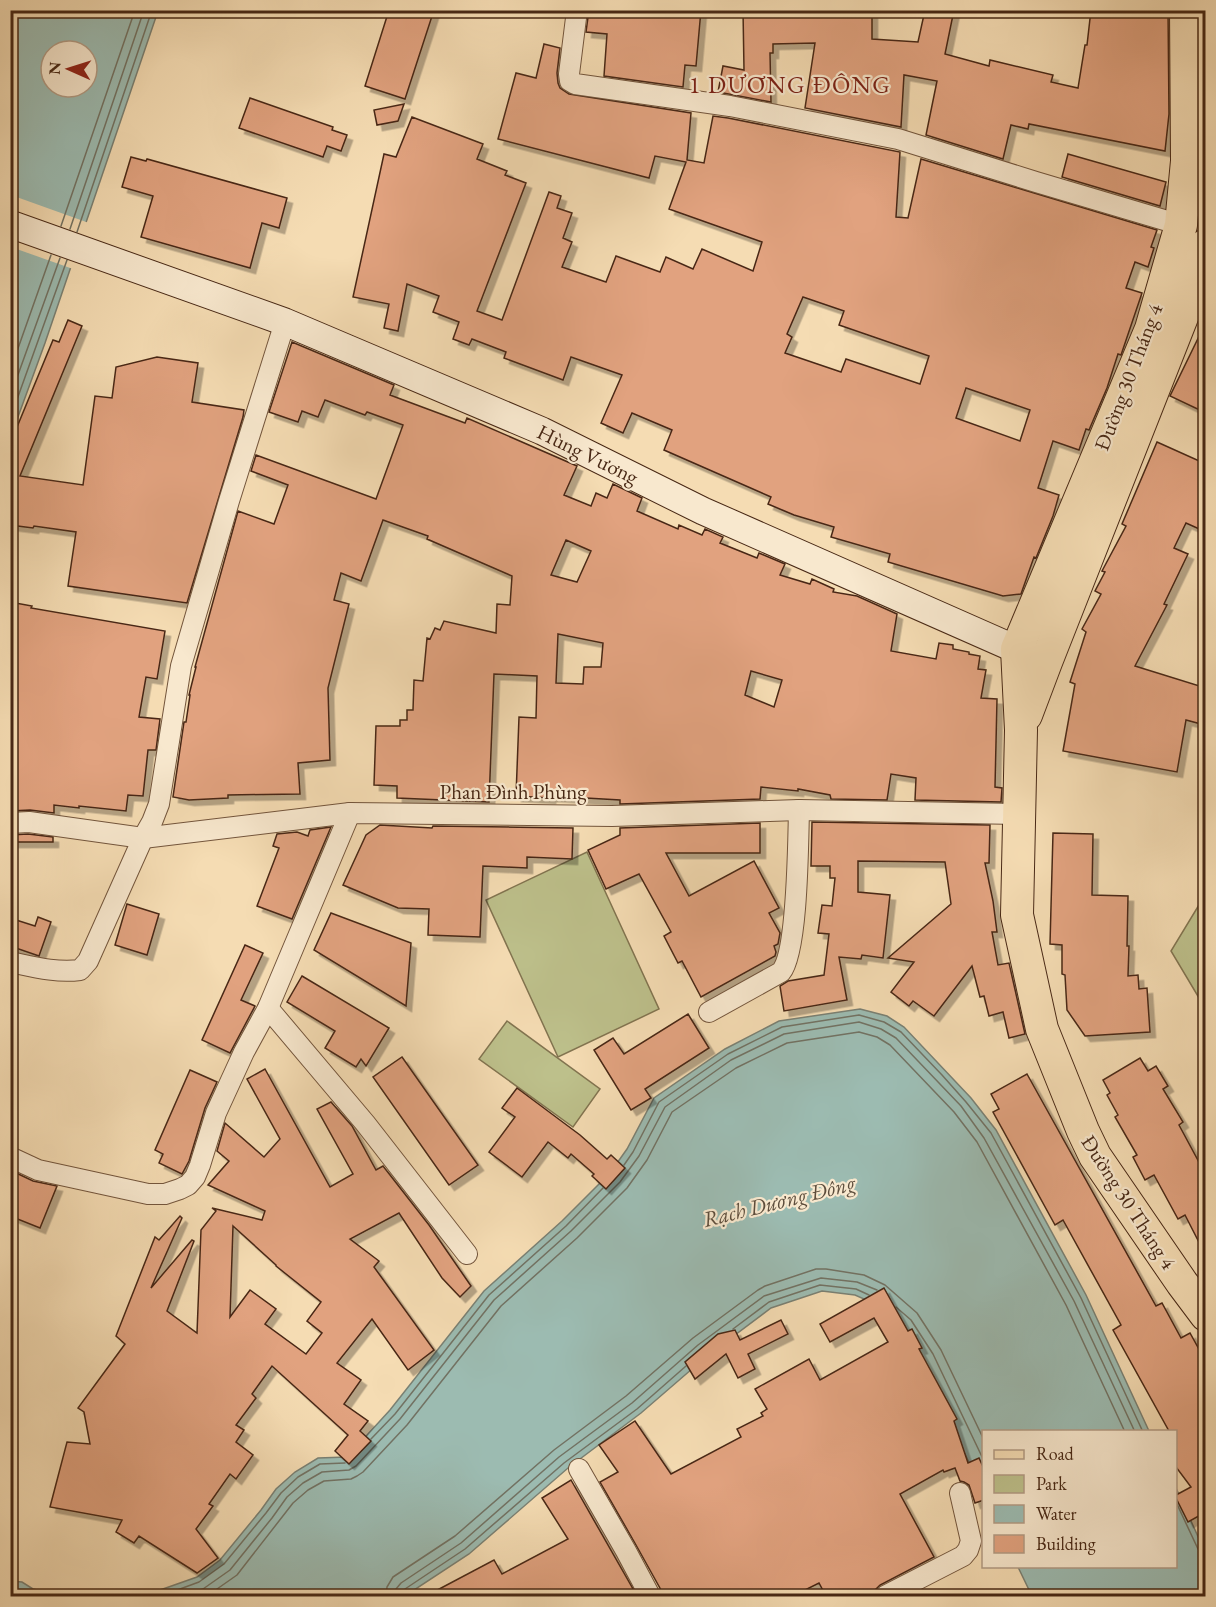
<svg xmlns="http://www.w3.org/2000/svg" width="1216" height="1607" font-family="'EB Garamond',serif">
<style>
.green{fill:#bdc08b;stroke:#827450;stroke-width:1.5}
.water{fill:#9cbbb1;stroke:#7a8073;stroke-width:1.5;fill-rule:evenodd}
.pier{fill:#f5dcb3}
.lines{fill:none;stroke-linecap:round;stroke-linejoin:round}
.shore{stroke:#727263;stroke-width:1.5}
.building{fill:#e1a27f;stroke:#482815;stroke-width:1.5;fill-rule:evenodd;filter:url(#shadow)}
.minor-casing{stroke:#73553c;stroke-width:22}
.secondary-casing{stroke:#482815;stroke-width:29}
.primary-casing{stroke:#482815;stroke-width:34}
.minor{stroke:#f8e8ce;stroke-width:20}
.secondary{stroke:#f8e8ce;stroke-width:27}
.primary{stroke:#f5dcb3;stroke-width:32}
.labels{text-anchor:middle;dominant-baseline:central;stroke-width:4.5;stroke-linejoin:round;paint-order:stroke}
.street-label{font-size:21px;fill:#482815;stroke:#f8e8ce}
.water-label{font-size:22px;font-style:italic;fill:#5d4d3c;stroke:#f8e8ce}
.quarter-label{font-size:24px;letter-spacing:1.5px;fill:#7a1f14;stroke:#f8e8ce}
</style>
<defs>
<filter id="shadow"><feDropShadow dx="5.5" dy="5.5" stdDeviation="0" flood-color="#0004"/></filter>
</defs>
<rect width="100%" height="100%" fill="#f5dcb3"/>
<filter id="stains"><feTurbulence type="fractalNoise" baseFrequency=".00333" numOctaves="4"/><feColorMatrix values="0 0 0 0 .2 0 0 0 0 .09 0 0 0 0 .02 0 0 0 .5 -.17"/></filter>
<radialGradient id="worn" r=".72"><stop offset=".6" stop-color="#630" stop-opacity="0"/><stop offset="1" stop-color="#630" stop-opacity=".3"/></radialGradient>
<g class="green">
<polygon points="587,852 659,1009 558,1057 486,900"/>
<polygon points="1205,895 1205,1008 1171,951"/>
<polygon points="507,1021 600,1089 573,1127 479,1059"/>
</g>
<g class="water">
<path d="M11,11H158L45,343L11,436ZM51,51H87V87H51Z"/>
<polygon points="860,1009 887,1016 904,1027 971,1098 996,1130 1086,1295 1149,1431 984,1432 983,1492 921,1361 871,1302 855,1295 822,1291 771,1308 707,1356 641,1413 568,1468 469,1554 405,1596 143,1596 197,1577 220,1560 261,1510 276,1489 295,1472 318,1458 347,1457 390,1410 484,1291 562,1221 610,1173 627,1149 654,1098 725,1049 779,1021"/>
<polygon points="1176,1488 1205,1552 1205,1596 1032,1596 1018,1567 1176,1566"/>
<polygon points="10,1581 22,1582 33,1589 59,1596 11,1596"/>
</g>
<polygon class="pier" points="11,195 89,223 73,269 11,247"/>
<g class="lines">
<g class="shore">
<polyline points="61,226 135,10"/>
<polyline points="70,229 144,10"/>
<polyline points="77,232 152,10"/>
<polyline points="10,371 51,255"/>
<polyline points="10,397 60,258"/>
<polyline points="10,419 67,260"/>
<polyline points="624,1165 633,1152 659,1102 728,1054 782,1027 859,1015 884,1022 901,1032 942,1075 966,1102 991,1133 1081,1298 1143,1432"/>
<polyline points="896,1307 911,1320 933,1354 984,1461"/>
<polyline points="733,1329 769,1302 820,1285 856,1289 869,1295"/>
<polyline points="371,1439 395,1414 489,1295 566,1226 603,1188"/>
<polyline points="1176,1502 1198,1549 1201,1552 1206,1553"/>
<polyline points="161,1596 199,1582 224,1564 266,1513 281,1493 298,1477 320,1464 345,1463"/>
<polyline points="182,1596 203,1589 230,1570 272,1518 287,1497 303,1483 322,1472 349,1470 356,1466 400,1419 494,1300 571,1231 620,1182 639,1156 665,1107 731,1060 784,1034 859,1022 881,1029 896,1038 961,1106 984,1138 1074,1301 1135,1432"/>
<polyline points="207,1596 237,1575 293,1503 308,1490 324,1481 351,1479 357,1476 363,1472 407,1425 501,1306 577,1238 627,1188 647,1160 672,1112 736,1068 787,1043 859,1032 877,1037 890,1045 954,1112 977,1142 1066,1305 1125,1432"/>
<polyline points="386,1596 387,1587 393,1577 455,1536 554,1450 626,1396 693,1338 758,1290 765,1286 816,1269 826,1269 864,1275 885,1285 917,1313 941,1350 984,1440"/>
<polyline points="395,1596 396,1589 401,1583 461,1543 559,1457 632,1403 698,1345 764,1296 821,1278 857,1282 877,1290"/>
<polyline points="402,1596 402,1592 405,1589 465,1549 564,1463 637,1409 686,1366"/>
</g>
</g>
<g class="building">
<polygon points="389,10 434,10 405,99 365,86"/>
<polygon points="589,10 701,10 696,66 685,65 683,87 604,76 607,34 586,32"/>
<polygon points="743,10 872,10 872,39 918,42 925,10 954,10 945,54 989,66 990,60 1053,75 1051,82 1078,88 1085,45 1087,45 1091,10 1168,10 1169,114 1165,151 1029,124 1028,129 1011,125 1003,159 926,135 937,81 904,75 901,127 805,108 815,43 773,44 773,53 770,53 771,102 718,92 723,66 744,70"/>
<path d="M544,44L560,48L557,73L558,83L560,88L569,94L691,113L687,160L704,163L713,116L728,118L900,152L896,217L908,218L921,159L1157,230L1151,247L1154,248L1148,267L1135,262L1126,288L1142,293L1121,355L1118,354L1107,388L1089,430L1086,429L1079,450L1053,441L1038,488L1059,495L1053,516L1036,558L1034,557L1021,594L1003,596L888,562L890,554L831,537L834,527L794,515L768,504L771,497L664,450L672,430L632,413L623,433L601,423L622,375L571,357L563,380L504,358L506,352L472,339L469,345L453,339L459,322L433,312L439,296L407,284L398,331L384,328L389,304L353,297L384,154L396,157L412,117L483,144L477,159L507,171L505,175L526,183L477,311L502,320L549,192L561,196L557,208L572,213L563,238L572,242L562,267L606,282L616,256L660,272L666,257L693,269L702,249L753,271L762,242L669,209L686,162L655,156L649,178L498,139L516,73L536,78ZM803,297L844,311L839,325L929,356L920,384L846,359L841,372L785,353L792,337L787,334ZM966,388L1030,410L1020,441L956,418Z"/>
<polygon points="250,98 333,127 332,130 347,135 341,151 327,146 323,157 239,128"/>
<polygon points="404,104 398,121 377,125 374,110"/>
<polygon points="1068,154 1166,182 1160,206 1062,177"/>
<polygon points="131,157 146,161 147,159 287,198 279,228 262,223 250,268 141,237 153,196 122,187"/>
<polygon points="68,320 82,326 20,476 83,485 95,396 112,398 116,367 157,357 198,363 192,402 244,410 243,417 187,603 68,586 76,532 34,526 33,528 10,525 10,444 53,340 59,342"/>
<polygon points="1206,322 1206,413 1170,396"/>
<path d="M292,342L394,385L390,395L465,423L467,418L577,466L564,495L591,506L596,493L607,498L613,484L642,498L637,511L678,529L679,525L702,535L705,529L723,537L720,543L757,558L759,553L785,564L780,575L810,584L812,579L834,589L833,592L857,596L897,614L891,651L936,659L939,643L953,645V649L969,652V654L980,656L978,669L986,670L981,698L997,699L995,787L1002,788L1001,802L915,800L916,778L891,774L887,800L831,799L830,795L798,789V791L761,787L760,799L620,804V800L551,796L550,798L516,796L519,717L536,718L537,676L494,674L489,802L397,798V786L374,785L376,726H400V720H407V710H413L414,680L423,681L427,638L430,639L435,628L440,630L444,621L496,633L497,604L510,605L512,576L427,539L428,536L383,520L361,581L341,573L334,600L349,604L328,688L330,760L298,763L300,794L228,795V798L189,800L173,797L184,722H186L190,695H189L196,667H195L238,511L274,524L288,485L251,471L256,455L376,499L403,425L367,412L365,415L325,400L318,417L302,411L298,422L269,412ZM566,540L591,551L577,582L551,575ZM558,634L603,643L601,667H584L583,684L556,683ZM751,671L782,680L774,707L745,695Z"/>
<polygon points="1157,442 1206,464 1206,532 1186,523 1174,548 1188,554 1164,604 1167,605 1135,666 1206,688 1206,711 1201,724 1186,720 1177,772 1063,751 1075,684 1070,682 1086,632 1082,629 1101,594 1095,591 1105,572 1102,571 1126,526 1122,524"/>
<polygon points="10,602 32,606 31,608 165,631 157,679 146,677 139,717 160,719 156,750 148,750 143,796 128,795 126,811 79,806 79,808 54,805 54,813 30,810 10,811"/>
<polygon points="812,822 990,825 989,863 985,863 993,901 997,932 992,932 998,965 1009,963 1025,1034 1009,1038 1003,1012 989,1016 984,996 980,997 972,966 934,1016 913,1001 909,1006 891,992 914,962 888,958 951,904 945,862 858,861 858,892 890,895 883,958 862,955 861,959 839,957 847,1000 784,1011 780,986 788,981 824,975 829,934 818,933 822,905 832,906 835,878 830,878 830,866 811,866"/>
<polygon points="760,823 760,853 666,853 689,896 754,861 779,908 769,913 780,933 778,944 774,946 776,952 775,956 701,997 682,961 678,963 664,936 671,932 639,874 606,889 588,850 620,835 620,828"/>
<polygon points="380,825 432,828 433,826 573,828 572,859 527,857 527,868 483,866 480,937 428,935 429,909 398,908 343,885 366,835"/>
<polygon points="331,827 292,919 257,906 279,848 273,846 277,834 297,832 308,836 310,830"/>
<polygon points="1053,833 1093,834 1092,895 1128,896 1127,946 1129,946 1128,976 1138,975 1139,989 1147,988 1150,1032 1085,1036 1067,1010 1065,975 1062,974 1062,945 1050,944"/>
<polygon points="28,834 53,837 53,842 10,842 10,835"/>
<polygon points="127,904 159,914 147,955 115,945"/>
<polygon points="331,913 411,943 406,1006 314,950"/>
<polygon points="38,917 51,922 39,956 10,946 10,918 35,926"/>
<polygon points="245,945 263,953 241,1000 255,1006 230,1053 202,1040"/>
<polygon points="302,976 389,1028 366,1066 361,1059 356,1067 325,1048 335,1031 287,1002"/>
<polygon points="688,1014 709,1048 645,1089 651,1098 631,1110 594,1050 613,1038 624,1054"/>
<polygon points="402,1057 478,1165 449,1185 373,1077"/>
<polygon points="1140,1058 1148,1071 1156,1066 1168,1086 1163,1089 1183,1122 1179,1125 1200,1164 1206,1161 1206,1256 1185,1215 1178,1219 1154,1175 1145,1180 1133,1157 1137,1155 1115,1117 1118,1115 1107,1095 1110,1093 1103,1080"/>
<path d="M265,1069L330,1187L353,1174L317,1109L331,1102L352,1126L376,1170L383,1166L429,1225L471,1286L460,1297L442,1278L399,1213L350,1239L379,1261L374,1267L434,1350L408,1370L372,1319L337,1363L361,1380L344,1404L368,1421L360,1431L371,1441L349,1464L335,1451L348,1435L272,1366L252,1394L256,1398L236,1425L244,1430L236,1442L253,1455L236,1479L230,1474L209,1504L213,1506L196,1529L218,1558L197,1573L139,1536L134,1543L116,1532L122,1520L50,1507L67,1442L90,1444L84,1412L78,1408L125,1344L116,1336L155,1237L159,1240L180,1216L182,1218L151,1288L192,1240L194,1241L167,1311L197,1333L201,1230L216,1211L212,1208L262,1220L265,1211L208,1185L229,1161L217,1151L225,1123L264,1157L280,1139L247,1079ZM233,1226L276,1265V1266L321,1302L307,1321L322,1333L306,1354L265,1324L276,1309L250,1290L230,1317Z"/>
<polygon points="190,1070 217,1082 205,1108 189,1161 182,1174 159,1163 163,1154 155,1150"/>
<polygon points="1027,1074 1156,1306 1162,1303 1181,1338 1190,1333 1206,1362 1206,1512 1188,1522 1176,1498 1176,1495 1191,1487 1176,1467 1176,1431 1169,1431 1113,1330 1121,1325 1063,1220 1055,1225 993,1112 999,1109 991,1094"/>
<polygon points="517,1088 580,1135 607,1159 611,1155 625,1168 606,1189 592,1176 594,1174 571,1154 568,1158 548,1142 522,1177 489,1152 515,1117 502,1108"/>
<polygon points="10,1170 33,1181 57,1186 40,1228 10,1216"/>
<polygon points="884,1288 908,1331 912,1329 922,1348 919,1349 957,1419 954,1421 968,1463 979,1458 984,1469 984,1500 975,1503 969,1485 964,1482 960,1481 955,1468 944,1472 943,1470 900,1494 934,1557 880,1585 874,1591 865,1596 826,1596 819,1583 793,1596 662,1596 661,1590 636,1545 600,1482 618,1472 599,1445 635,1421 671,1474 741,1437 737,1429 763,1416 761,1413 767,1409 755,1389 809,1359 820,1380 888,1342 874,1318 830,1342 820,1324"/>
<polygon points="781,1320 788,1334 748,1354 755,1369 738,1378 726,1354 695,1379 685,1362 718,1334 735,1330 740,1340"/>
<polygon points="571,1480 637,1596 426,1596 494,1560 502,1574 568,1539 542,1498"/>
</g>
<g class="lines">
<g class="minor-casing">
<g id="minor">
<polyline points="577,10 569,74 570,81 575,84 730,106 898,139 1036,182 1181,225"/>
<polyline points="10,823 29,822 143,838 350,813 612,816 799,810 1019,814"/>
<path d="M10,962C34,967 56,973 80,970L88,961L143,838L152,822L159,804L181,666L229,501L285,322"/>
<polyline points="268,1008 365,1123 467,1254"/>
<path d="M709,1012L781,972C798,952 798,841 799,810"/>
<polyline points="10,1157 38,1170 148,1194 165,1194 180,1189 188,1185 195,1177 200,1165 216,1113 244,1052 268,1008 350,813"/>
<polyline points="579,1469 626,1551 650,1596"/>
<polyline points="885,1596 963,1556 968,1550 971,1541 960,1493"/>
</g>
</g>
<g class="secondary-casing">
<polyline id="secondary" points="10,224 285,322 542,431 703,511 1036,658"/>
</g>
<g class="primary-casing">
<g id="primary">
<polyline points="1186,10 1187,161 1181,225 1151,329 1017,649 1021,730 1017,915 1042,1029 1083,1131 1095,1156 1182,1283 1206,1315"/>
<polyline points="1026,715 1046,662 1197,279 1206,245"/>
</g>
</g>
<use href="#minor" class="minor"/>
<use href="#secondary" class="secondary"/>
<use href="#primary" class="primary"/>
</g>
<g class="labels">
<g class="street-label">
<text transform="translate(1128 377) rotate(-69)">Đường 30 Tháng 4</text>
<text transform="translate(588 454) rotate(26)">Hùng Vương</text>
<text x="513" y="791">Phan Đình Phùng</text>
<text transform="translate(1129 1202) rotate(57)">Đường 30 Tháng 4</text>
</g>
<g class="water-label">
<text transform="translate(779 1201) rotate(-14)">Rạch Dương Đông</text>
</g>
<g class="quarter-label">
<text x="790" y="84">1 DƯƠNG ĐÔNG</text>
</g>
</g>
<rect width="1216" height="1607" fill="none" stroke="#f5dcb3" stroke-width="36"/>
<rect x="12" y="12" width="1192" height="1583" fill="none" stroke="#482815" stroke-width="3"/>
<rect x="18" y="18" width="1180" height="1571" fill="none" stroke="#482815" stroke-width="1.5"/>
<rect x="982" y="1430" width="195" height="138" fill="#f8e8ce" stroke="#b29b84" stroke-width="1.5"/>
<rect x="994" y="1450" width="30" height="9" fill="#f5dcb3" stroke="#b29b84" stroke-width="1.5"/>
<text x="1036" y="1460" font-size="18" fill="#482815">Road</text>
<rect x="994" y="1475" width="30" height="18" fill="#bdc08b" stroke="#b29b84" stroke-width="1.5"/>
<text x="1036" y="1490" font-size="18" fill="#482815">Park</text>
<rect x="994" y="1505" width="30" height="18" fill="#9cbbb1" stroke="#b29b84" stroke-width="1.5"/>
<text x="1036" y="1520" font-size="18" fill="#482815">Water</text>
<rect x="994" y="1535" width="30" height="18" fill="#e1a27f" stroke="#b29b84" stroke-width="1.5"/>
<text x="1036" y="1550" font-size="18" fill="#482815">Building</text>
<g transform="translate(69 69) rotate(273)"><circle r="28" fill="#f8e8ce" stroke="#b29b84" stroke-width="1.5"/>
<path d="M0-4.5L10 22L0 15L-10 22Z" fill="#8f2418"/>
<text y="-9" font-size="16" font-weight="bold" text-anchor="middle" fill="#482815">N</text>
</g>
<rect width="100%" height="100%" filter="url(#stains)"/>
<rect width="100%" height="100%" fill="url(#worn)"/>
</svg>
